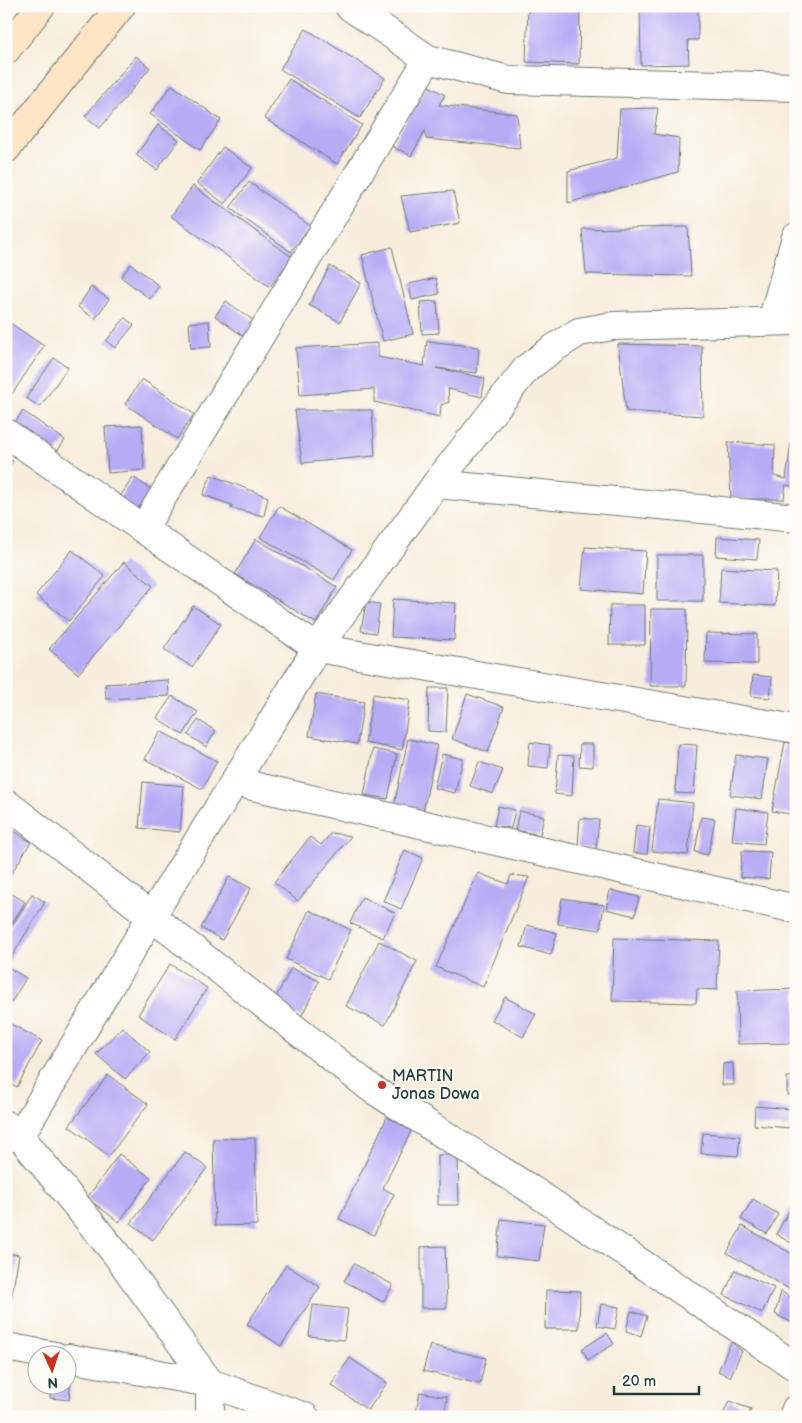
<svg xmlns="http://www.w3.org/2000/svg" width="802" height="1423" font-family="'Balsamiq Sans',sans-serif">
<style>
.building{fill:#b7abf5}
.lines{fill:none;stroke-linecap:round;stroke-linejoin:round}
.minor-casing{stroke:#6b7b6f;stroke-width:30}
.secondary-casing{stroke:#6b7b6f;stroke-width:30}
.minor{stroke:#fff;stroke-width:28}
.secondary{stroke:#ffe4c6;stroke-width:28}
.poi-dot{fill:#c8321e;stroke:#fdfcf7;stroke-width:2}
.labels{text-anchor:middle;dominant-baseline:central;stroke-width:4;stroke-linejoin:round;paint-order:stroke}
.poi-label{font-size:16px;fill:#1f3d34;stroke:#fdfcf7;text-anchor:start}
</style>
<rect width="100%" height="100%" fill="#fdfcf7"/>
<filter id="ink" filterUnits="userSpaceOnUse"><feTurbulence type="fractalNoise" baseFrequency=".02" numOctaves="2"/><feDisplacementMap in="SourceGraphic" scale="10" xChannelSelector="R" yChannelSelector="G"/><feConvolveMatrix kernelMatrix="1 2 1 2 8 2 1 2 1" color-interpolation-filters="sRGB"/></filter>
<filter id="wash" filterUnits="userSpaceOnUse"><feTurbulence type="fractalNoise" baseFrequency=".0096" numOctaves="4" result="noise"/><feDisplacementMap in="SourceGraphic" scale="20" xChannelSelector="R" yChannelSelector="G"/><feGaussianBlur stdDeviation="1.12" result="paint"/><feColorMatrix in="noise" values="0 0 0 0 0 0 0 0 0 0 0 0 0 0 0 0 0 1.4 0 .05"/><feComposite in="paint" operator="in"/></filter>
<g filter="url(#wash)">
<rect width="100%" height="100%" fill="#f8eddd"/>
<g id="blocks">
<g class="building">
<polygon points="528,6 580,6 579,64 526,62"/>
<polygon points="640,6 698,6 698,40 688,40 689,64 641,65"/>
<polygon points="306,29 385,78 360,118 280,69"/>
<polygon points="136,56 150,68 100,128 85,116"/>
<polygon points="289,79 362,125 337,164 264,118"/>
<polygon points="172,85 221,120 200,150 150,114"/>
<polygon points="427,85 445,95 439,105 517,114 520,148 426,139 425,131 411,156 392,146"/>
<polygon points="658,108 654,134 679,138 678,172 568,203 568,171 617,158 620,109"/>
<polygon points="158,125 179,140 157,170 136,155"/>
<polygon points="223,147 252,168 225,204 197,183"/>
<polygon points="249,182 310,226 291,252 230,208"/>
<polygon points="193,186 292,257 270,287 171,216"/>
<polygon points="453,191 460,223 410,232 401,196"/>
<polygon points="688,227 691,276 586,274 582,229"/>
<polygon points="392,247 413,334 383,341 362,255"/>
<polygon points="131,264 159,286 150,299 121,277"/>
<polygon points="330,266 361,283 340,322 309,305"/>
<polygon points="436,278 439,294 412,300 409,284"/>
<polygon points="91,287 109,299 95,319 78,307"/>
<polygon points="226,301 257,323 246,338 215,316"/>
<polygon points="437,301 439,333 422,334 420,302"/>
<polygon points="125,318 134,325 115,348 106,341"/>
<polygon points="7,321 44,346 6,403 6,323"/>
<polygon points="209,321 211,347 191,348 189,323"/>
<polygon points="427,341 479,347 477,373 436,368 485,378 482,397 448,389 449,402 441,405 440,417 374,402 374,389 300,395 296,348 378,343 378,357 424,366"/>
<polygon points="618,344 702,346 703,416 626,411"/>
<polygon points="54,358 68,367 40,407 26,398"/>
<polygon points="142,379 194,414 177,439 125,404"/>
<polygon points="295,410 372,410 375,456 302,463"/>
<polygon points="23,411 65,440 56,453 14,424"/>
<polygon points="142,425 144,470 108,473 105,427"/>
<polygon points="793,428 796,428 796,487 786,485 784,499 731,499 728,442 775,445 774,476 786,479"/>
<polygon points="6,457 13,461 6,472"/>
<polygon points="211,475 268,497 264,516 231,508 232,505 203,495"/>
<polygon points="133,477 153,491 137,513 118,500"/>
<polygon points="279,506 352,550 334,580 260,537"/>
<polygon points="717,537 759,540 757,559 716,556"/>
<polygon points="256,539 337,587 316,623 235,574"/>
<polygon points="585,547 646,551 643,594 581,589"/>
<polygon points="72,550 105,576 69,621 36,595"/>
<rect x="657" y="555" width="46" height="46"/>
<polygon points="124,562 153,586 78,674 49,649"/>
<polygon points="721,568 777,571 775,606 719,603"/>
<polygon points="393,599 456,603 454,640 391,637"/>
<polygon points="366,602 380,604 376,633 361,631"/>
<polygon points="610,605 645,605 645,645 609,645"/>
<polygon points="193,606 221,624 192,667 164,649"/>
<polygon points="651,609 687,609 686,686 650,686"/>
<polygon points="706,633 757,634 757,664 705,663"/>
<polygon points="753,675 772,677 770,698 751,696"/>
<polygon points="168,680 169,696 106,699 105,684"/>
<polygon points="429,688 448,688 446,732 428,731"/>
<polygon points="316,694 364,702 357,744 309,736"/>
<polygon points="373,694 410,700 402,750 365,743"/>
<polygon points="467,694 504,707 488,752 452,739"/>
<polygon points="172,696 198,712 183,735 157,718"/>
<polygon points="198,720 216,731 206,747 188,735"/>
<polygon points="160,731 217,761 202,789 145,759"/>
<polygon points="408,739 437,745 423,812 394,806"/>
<polygon points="530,742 550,745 548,768 528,766"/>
<polygon points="785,742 796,744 796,815 772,811"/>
<polygon points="580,744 593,744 593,767 579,766"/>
<polygon points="678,744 697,745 694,794 675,793"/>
<polygon points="373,749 397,754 388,799 364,795"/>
<polygon points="442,754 463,759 455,793 434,788"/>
<polygon points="558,755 574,756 572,796 555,794"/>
<polygon points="736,755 768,759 762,799 730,795"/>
<polygon points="479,762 503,770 493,794 470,786"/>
<polygon points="143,782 184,786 180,832 139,828"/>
<polygon points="658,799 693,803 688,855 652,851"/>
<polygon points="498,806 515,810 511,828 494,826"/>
<polygon points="736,808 768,812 764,844 732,841"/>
<polygon points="519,811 544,816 540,835 515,830"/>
<polygon points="701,817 715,819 708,855 695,852"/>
<polygon points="580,818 599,820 596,849 578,847"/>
<polygon points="636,825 650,827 647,854 633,853"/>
<polygon points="6,826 31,842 6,882"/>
<polygon points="331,833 351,836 298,901 274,882 310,837 321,845"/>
<polygon points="405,850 423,858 401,909 383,901"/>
<polygon points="742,851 771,852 769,879 740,877"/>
<polygon points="478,873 508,884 511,875 529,877 483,987 436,967"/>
<polygon points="229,877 251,888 222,940 201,928"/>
<polygon points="610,890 639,897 635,916 606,909"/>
<polygon points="9,892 25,902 8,929 6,927 6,895"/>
<polygon points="32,894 45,902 9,961 6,959 6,935"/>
<polygon points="362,897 395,913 383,938 350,923"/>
<polygon points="562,898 604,905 600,930 558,924"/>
<polygon points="309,910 351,930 328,979 286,959"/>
<polygon points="527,925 557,933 551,955 521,947"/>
<polygon points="614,938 719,941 717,990 697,989 696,1003 612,1001"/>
<polygon points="379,941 417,961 385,1025 346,1006"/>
<polygon points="170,964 207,988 175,1039 138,1015"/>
<polygon points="6,966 26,978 6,1011"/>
<polygon points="291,968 319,981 301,1017 273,1003"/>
<polygon points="796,989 796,1043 738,1044 737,991"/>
<polygon points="505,997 536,1014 523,1037 492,1020"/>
<polygon points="7,1022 42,1041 17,1087 6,1081"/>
<polygon points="122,1027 150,1052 125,1079 96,1054"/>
<polygon points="733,1063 734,1085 722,1085 723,1064"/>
<polygon points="108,1075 148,1104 109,1156 69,1126"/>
<rect x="787" y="1077" width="9" height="18"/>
<polygon points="755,1106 791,1109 790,1128 754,1125"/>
<polygon points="387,1117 412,1129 383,1188 394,1194 374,1235 339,1219"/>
<polygon points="703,1133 740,1136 738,1156 701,1153"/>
<polygon points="255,1138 257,1225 215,1226 213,1139"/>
<polygon points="185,1152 207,1168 153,1240 131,1223"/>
<polygon points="119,1154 151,1178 119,1222 87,1198"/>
<polygon points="438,1155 458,1155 459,1205 438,1205"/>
<polygon points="753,1199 778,1214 767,1234 741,1219"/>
<polygon points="796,1199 796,1246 776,1234"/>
<polygon points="501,1219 544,1224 539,1261 497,1256"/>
<polygon points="742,1226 796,1256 796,1293 727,1253"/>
<polygon points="445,1246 447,1308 421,1308 421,1247"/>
<polygon points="6,1253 19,1255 9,1311 6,1311"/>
<polygon points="354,1264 393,1285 383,1302 344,1281"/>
<polygon points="286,1265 320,1287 281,1346 247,1324"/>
<polygon points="735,1270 774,1288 762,1313 724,1295"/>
<polygon points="546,1290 580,1291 579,1329 545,1329"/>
<polygon points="781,1291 796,1302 796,1325 775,1314"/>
<polygon points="601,1304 619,1307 615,1329 597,1326"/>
<polygon points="313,1305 348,1309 344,1340 309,1336"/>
<polygon points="631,1311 647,1316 641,1336 626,1331"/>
<polygon points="607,1333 614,1344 588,1360 582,1349"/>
<polygon points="731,1342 742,1351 730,1377 718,1371"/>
<polygon points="430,1345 486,1358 480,1384 423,1371"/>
<polygon points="350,1358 387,1383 368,1410 331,1385"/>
<polygon points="68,1378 71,1379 69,1400 50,1398 51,1386 68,1386"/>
<polygon points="420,1392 447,1397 444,1417 415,1417"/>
<polygon points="729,1401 751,1409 748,1417 722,1417"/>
</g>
</g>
</g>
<g filter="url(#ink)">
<use href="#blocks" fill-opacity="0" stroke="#6b7b6f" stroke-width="1"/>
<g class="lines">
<g class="minor-casing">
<g id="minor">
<polyline points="349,6 428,59 508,80 796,87"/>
<polyline points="772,321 796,237"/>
<polyline points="6,433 143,529 317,648 796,729"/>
<polyline points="436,484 796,518"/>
<polyline points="143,529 428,59"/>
<polyline points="235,782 796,909"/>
<polyline points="6,803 372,1089 532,1190 796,1367"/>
<polyline points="6,1125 20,1136 116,1254 210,1383 210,1417"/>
<polyline points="6,1138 20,1136 151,917 317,648 436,484 527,368 551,350 579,332 613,326 796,321"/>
<polyline points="6,1347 55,1356"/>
<polyline points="68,1358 210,1383 305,1417"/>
<polyline points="793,1417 796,1409"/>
</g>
</g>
<g class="secondary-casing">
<g id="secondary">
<polyline points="6,50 41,6"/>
<polyline points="6,149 121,6"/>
</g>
</g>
<use href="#minor" class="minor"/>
<use href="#secondary" class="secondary"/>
</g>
</g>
<circle class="poi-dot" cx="382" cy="1085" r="5"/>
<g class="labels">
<g class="poi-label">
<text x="392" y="1076">MARTIN<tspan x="392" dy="18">Jonas Dowa</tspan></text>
</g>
</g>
<rect width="802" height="1423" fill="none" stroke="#fdfcf7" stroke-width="25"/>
<g transform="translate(52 1370) rotate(177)"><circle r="24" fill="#fdfcf7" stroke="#a4b0a9"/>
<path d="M0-4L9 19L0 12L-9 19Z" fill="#c8321e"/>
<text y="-8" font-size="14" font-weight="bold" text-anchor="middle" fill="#1f3d34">N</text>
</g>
<path d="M614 1386v8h85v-8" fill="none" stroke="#1f3d34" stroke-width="2.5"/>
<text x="622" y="1386" font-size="15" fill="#1f3d34" stroke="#fdfcf7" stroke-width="4" paint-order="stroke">20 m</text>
</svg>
